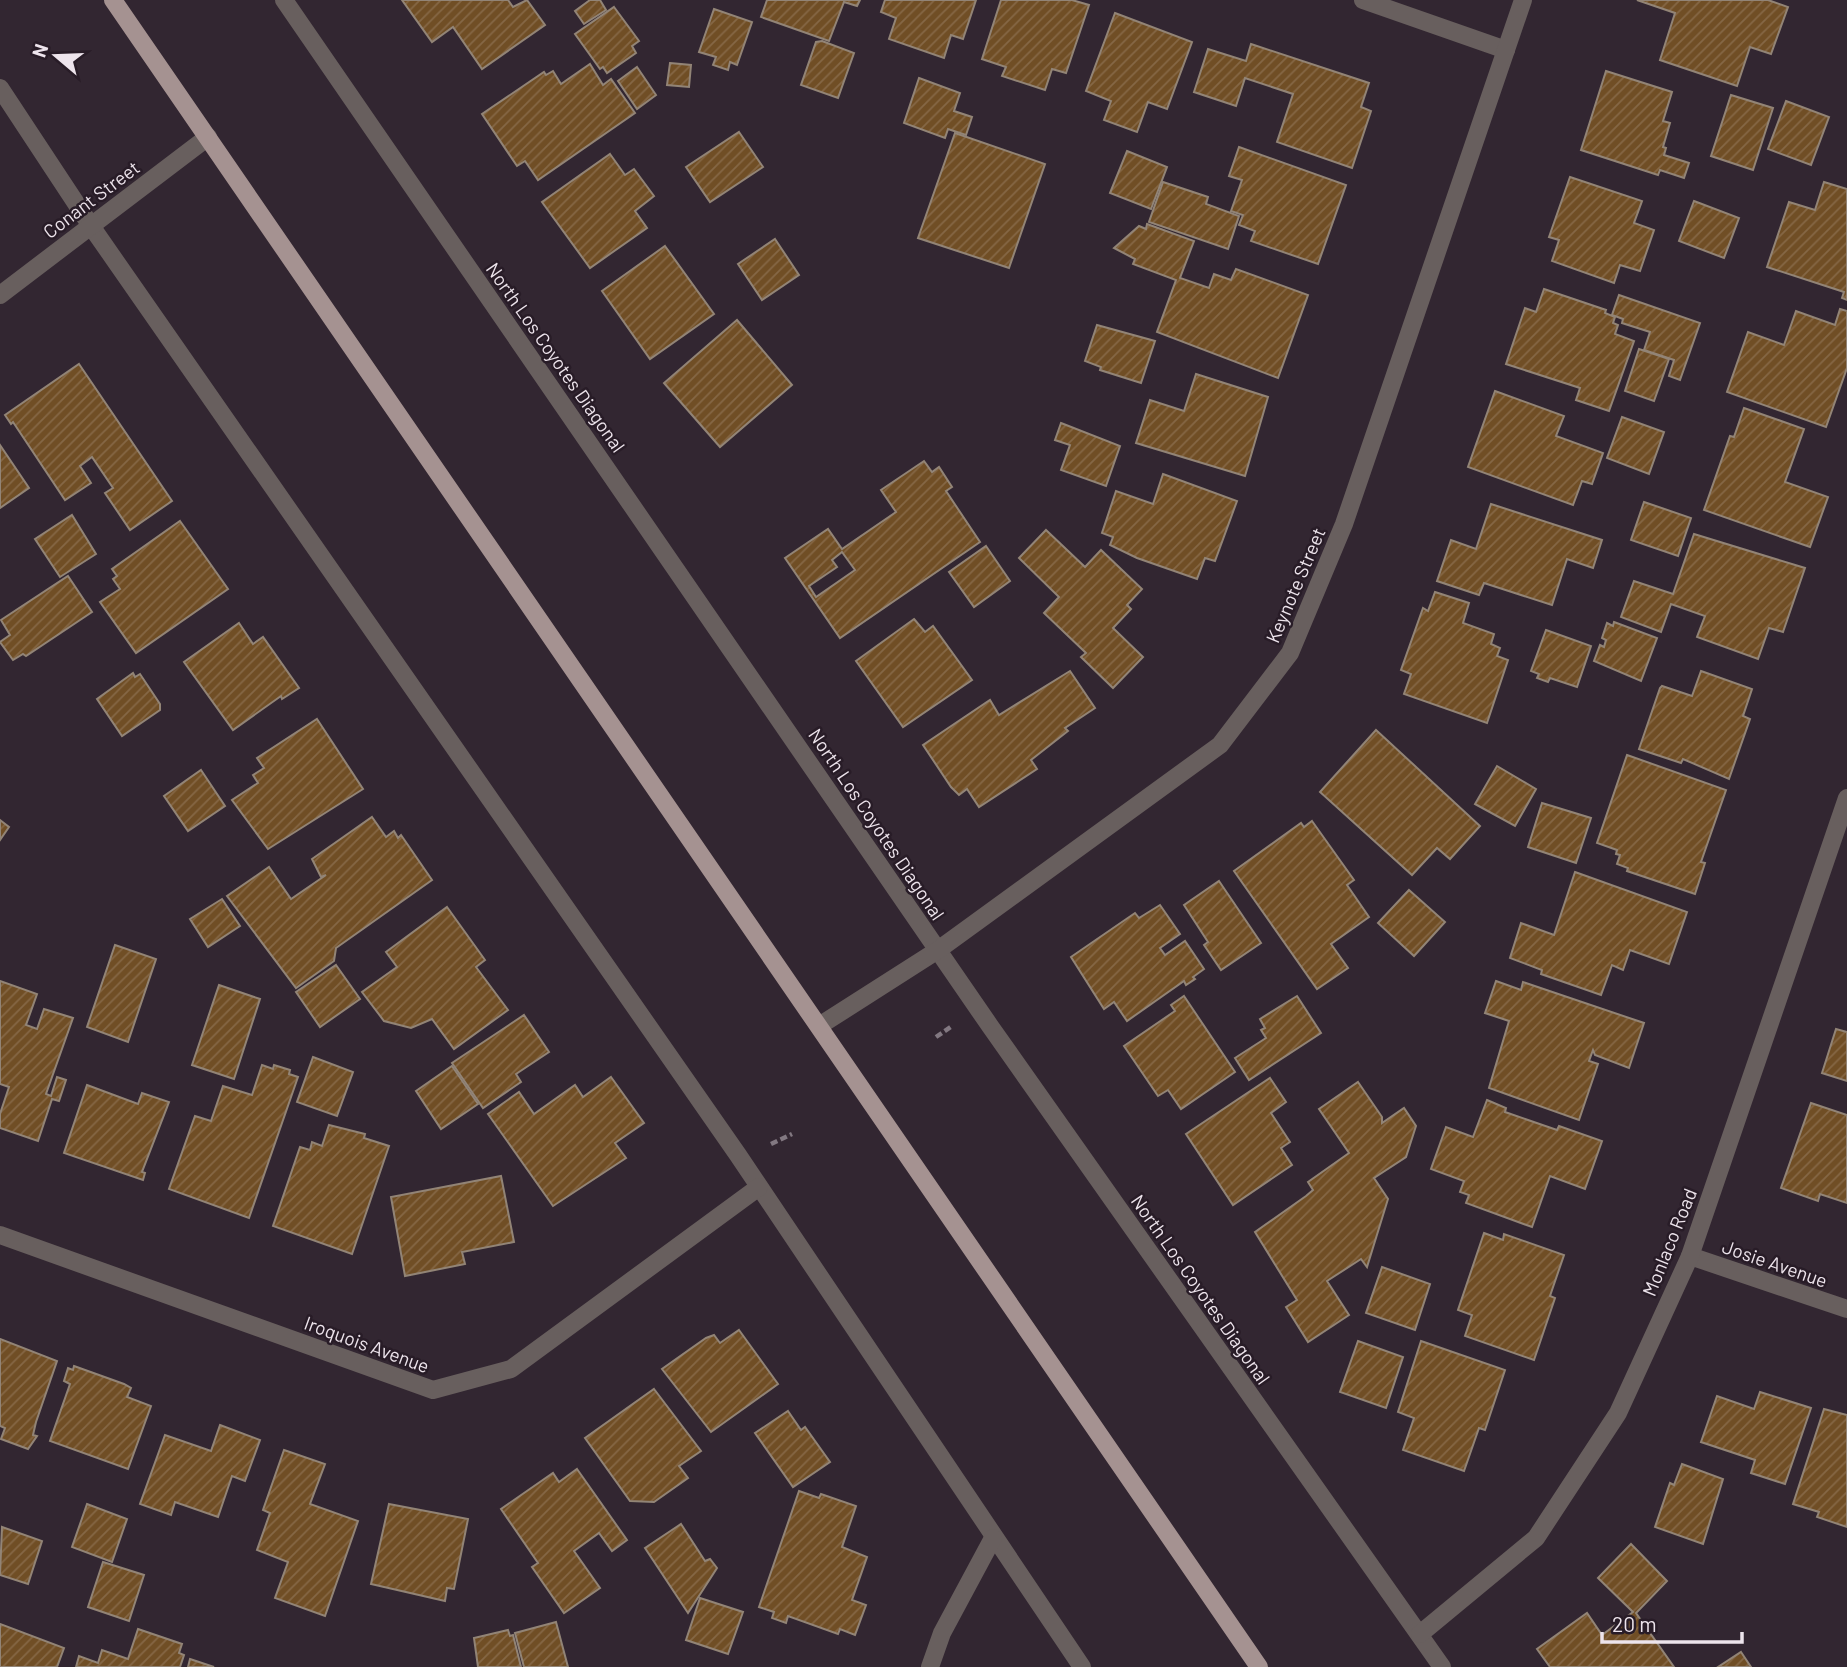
<svg xmlns="http://www.w3.org/2000/svg" width="1847" height="1667" font-family="Barlow,sans-serif">
<style>
.building{fill:url(#building-hatch);stroke:#928476;stroke-width:2;fill-rule:evenodd}
.lines{fill:none;stroke-linecap:round;stroke-linejoin:round}
.path{stroke:#827881;stroke-width:4.5;stroke-dasharray:7 3.5;stroke-linecap:butt}
.minor{stroke:#685f5e;stroke-width:18}
.major{stroke:#a59291;stroke-width:18}
.labels{text-anchor:middle;dominant-baseline:central;stroke-width:5;stroke-linejoin:round;paint-order:stroke}
.street-label{font-size:19px;fill:#ede4ec;stroke:#281c27}
</style>
<defs>
<pattern id="building-hatch" width="6" height="6" patternUnits="userSpaceOnUse" patternTransform="scale(1.75)"><rect width="6" height="6" fill="#704e25"/><path d="M-1 1l2-2M0 6l6-6M5 7l2-2" fill="none" stroke="#856745"/></pattern>
</defs>
<rect width="100%" height="100%" fill="#322631"/>
<g class="building">
<polygon points="402,0 508,0 513,7 527,0 545,25 482,69 453,27 432,42"/>
<polygon points="590,0 600,0 606,10 584,24 575,11"/>
<polygon points="767,0 860,0 857,6 844,2 829,41 761,17"/>
<polygon points="885,0 976,0 963,39 951,35 944,58 889,39 896,18 881,12"/>
<polygon points="1001,0 1072,0 1089,5 1066,73 1052,69 1045,90 1002,76 1006,67 982,59"/>
<polygon points="1637,0 1768,0 1788,7 1771,54 1750,47 1737,86 1660,60 1675,13"/>
<polygon points="614,7 639,41 632,46 636,53 607,73 603,67 600,69 575,34"/>
<polygon points="714,9 752,22 737,65 730,62 728,70 713,65 716,57 699,52"/>
<polygon points="1115,13 1192,42 1167,109 1148,102 1137,132 1104,120 1111,101 1086,91"/>
<polygon points="822,41 854,53 838,98 801,85 816,42"/>
<polygon points="1251,44 1369,83 1361,107 1371,111 1352,168 1277,142 1293,94 1245,78 1236,106 1194,92 1208,49 1246,61"/>
<polygon points="670,63 691,65 689,87 667,85"/>
<polygon points="590,64 603,85 611,79 635,113 538,180 525,161 517,166 482,114 544,72 546,75 553,71 561,84"/>
<polygon points="637,67 656,95 637,109 618,81"/>
<polygon points="1606,71 1672,92 1663,121 1670,123 1663,147 1666,148 1664,155 1689,163 1684,178 1660,170 1658,175 1581,150"/>
<polygon points="919,78 960,93 954,111 972,117 966,135 948,129 945,138 904,123"/>
<polygon points="1731,95 1773,108 1753,170 1711,156"/>
<polygon points="1786,101 1829,117 1811,165 1768,149"/>
<polygon points="739,132 763,167 710,202 686,167"/>
<polygon points="955,133 1045,164 1009,268 918,238"/>
<polygon points="1239,147 1346,185 1318,264 1251,241 1255,231 1239,225 1243,215 1231,211 1242,180 1229,176"/>
<polygon points="1127,151 1167,167 1151,209 1110,193"/>
<polygon points="610,154 625,175 634,169 654,196 635,211 647,228 590,268 542,202"/>
<polygon points="1570,177 1642,201 1634,223 1654,230 1640,271 1620,265 1614,283 1552,261 1559,240 1549,237"/>
<polygon points="1163,182 1208,197 1206,204 1239,216 1228,249 1149,222"/>
<polygon points="1824,182 1847,189 1847,300 1842,298 1844,292 1767,267 1789,202 1815,210"/>
<polygon points="1694,201 1739,218 1724,258 1679,241"/>
<polygon points="1147,224 1194,241 1180,278 1209,288 1214,274 1231,280 1236,269 1308,295 1278,378 1157,332 1176,280 1133,264 1135,259 1114,248 1139,226 1146,229"/>
<polygon points="775,239 799,275 762,300 738,264"/>
<polygon points="665,246 714,314 650,359 602,291"/>
<polygon points="1544,289 1606,310 1605,313 1615,317 1613,323 1618,325 1615,334 1634,341 1609,411 1576,400 1580,388 1506,364 1525,308 1536,312"/>
<polygon points="1619,295 1700,323 1680,380 1669,376 1674,360 1644,350 1650,332 1622,323 1623,319 1612,315"/>
<polygon points="1840,309 1847,311 1847,368 1826,427 1727,392 1748,332 1784,345 1796,311 1835,325"/>
<polygon points="737,320 792,385 720,447 664,383"/>
<polygon points="1097,325 1155,341 1141,383 1100,370 1101,367 1085,361"/>
<polygon points="1639,349 1669,359 1654,401 1625,391"/>
<polygon points="79,364 172,501 130,530 105,493 113,488 92,457 80,466 91,483 65,500 13,422 11,424 5,415"/>
<polygon points="1196,374 1268,397 1245,476 1136,443 1150,400 1184,411"/>
<polygon points="1495,391 1564,416 1556,436 1603,453 1592,484 1582,481 1573,505 1468,467"/>
<polygon points="1744,408 1804,429 1785,482 1828,497 1810,547 1704,510 1730,436 1734,437"/>
<polygon points="1622,417 1664,432 1649,474 1607,458"/>
<polygon points="1061,423 1120,446 1106,486 1061,470 1070,445 1055,440"/>
<polygon points="0,445 29,488 0,508"/>
<path d="M924,461L932,472L939,467L952,487L946,491L980,542L840,638L785,558L828,529L842,549L896,512L881,490ZM842,552L855,570L816,597L809,586L837,567L832,560Z"/>
<polygon points="1163,474 1237,501 1215,561 1205,558 1197,579 1137,558 1110,545 1113,537 1102,533 1116,491 1153,504"/>
<polygon points="1644,502 1691,518 1678,556 1631,540"/>
<polygon points="1491,504 1602,540 1593,568 1567,559 1552,605 1484,583 1479,595 1437,581 1451,540 1476,549"/>
<polygon points="72,515 96,554 60,577 35,539"/>
<polygon points="180,521 228,589 136,653 100,602 120,589 113,579 117,576 112,569"/>
<polygon points="1046,530 1085,567 1101,550 1142,589 1127,605 1131,609 1113,628 1143,657 1113,688 1081,657 1086,653 1044,613 1059,597 1019,558"/>
<polygon points="1694,534 1805,568 1783,632 1769,628 1758,659 1697,637 1705,616 1671,604 1661,632 1621,617 1634,581 1673,594"/>
<polygon points="986,546 1010,581 974,607 949,572"/>
<polygon points="68,576 92,612 26,656 23,654 13,660 0,642 10,635 1,620"/>
<polygon points="1435,592 1469,603 1463,623 1494,634 1491,644 1500,648 1497,656 1508,660 1487,723 1404,694 1411,674 1401,670 1423,608 1428,611"/>
<polygon points="914,619 925,632 933,626 972,680 903,727 856,661"/>
<polygon points="1614,622 1657,638 1641,681 1594,661 1600,645 1604,647 1606,640 1602,638 1607,623 1613,626"/>
<polygon points="239,623 253,644 263,637 299,688 282,699 281,696 233,730 184,662"/>
<polygon points="1546,630 1591,646 1577,687 1550,678 1548,682 1537,678 1539,674 1531,671"/>
<polygon points="1070,671 1095,708 1065,728 1068,731 1031,760 1037,769 979,807 967,789 959,795 951,787 923,745 990,700 999,715"/>
<polygon points="1701,671 1752,689 1743,716 1750,719 1729,779 1683,759 1681,763 1639,749 1660,688 1662,686 1692,696"/>
<polygon points="133,673 135,677 140,674 160,704 160,710 122,736 97,699"/>
<polygon points="317,719 363,789 268,849 232,800 258,783 253,775 264,768 257,758"/>
<polygon points="1376,730 1480,826 1450,859 1437,848 1412,875 1320,792"/>
<polygon points="1627,755 1726,790 1701,862 1705,863 1695,894 1627,871 1628,868 1617,864 1620,855 1616,854 1617,850 1597,843"/>
<polygon points="1497,766 1536,789 1515,826 1475,804"/>
<polygon points="201,770 225,806 188,831 164,796"/>
<polygon points="1542,803 1591,818 1576,863 1528,847"/>
<polygon points="372,817 386,837 394,831 398,838 401,835 432,880 336,948 334,961 296,988 227,896 269,867 291,899 326,875 321,877 312,859"/>
<polygon points="0,820 9,827 0,840"/>
<polygon points="1312,821 1354,880 1347,885 1369,917 1331,944 1348,968 1317,989 1234,871 1301,823 1304,827"/>
<polygon points="1575,872 1687,912 1669,964 1630,950 1623,970 1612,965 1601,995 1541,974 1542,970 1510,958 1521,923 1554,935"/>
<polygon points="1219,881 1261,943 1221,970 1204,945 1208,942 1184,905"/>
<polygon points="1409,890 1445,922 1414,956 1378,923"/>
<polygon points="222,899 240,926 208,947 190,919"/>
<polygon points="1160,905 1180,934 1160,948 1165,955 1185,941 1204,969 1193,977 1195,979 1186,985 1184,981 1127,1021 1114,1002 1104,1009 1071,957 1135,913 1139,918"/>
<polygon points="447,907 485,960 476,967 508,1010 454,1049 432,1019 411,1028 384,1021 362,992 397,967 386,952"/>
<polygon points="115,945 156,959 128,1042 87,1027"/>
<polygon points="336,965 360,999 320,1027 296,992"/>
<polygon points="0,981 37,994 26,1025 37,1029 44,1009 73,1018 46,1094 51,1096 57,1077 66,1080 59,1101 52,1099 38,1141 0,1128 0,1114 9,1087 0,1084"/>
<polygon points="1496,981 1521,990 1523,982 1644,1023 1629,1068 1595,1055 1593,1050 1589,1061 1598,1064 1579,1120 1489,1088 1509,1021 1485,1013"/>
<polygon points="219,985 260,999 234,1079 192,1065"/>
<polygon points="1184,996 1235,1072 1181,1109 1168,1090 1158,1096 1124,1046 1175,1011 1171,1005"/>
<polygon points="1297,996 1321,1033 1249,1080 1235,1058 1266,1038 1261,1030 1265,1028 1260,1019"/>
<polygon points="524,1015 549,1052 516,1074 521,1082 483,1108 452,1063"/>
<polygon points="1836,1029 1847,1032 1847,1081 1822,1073"/>
<polygon points="313,1057 353,1072 337,1116 297,1102"/>
<polygon points="262,1065 273,1069 274,1065 290,1070 289,1074 298,1077 249,1218 169,1189 195,1116 211,1121 223,1086 252,1095"/>
<polygon points="452,1066 478,1104 441,1129 416,1091"/>
<polygon points="611,1077 644,1123 615,1143 626,1158 553,1206 488,1114 519,1092 534,1114 575,1085 583,1097"/>
<polygon points="1270,1078 1286,1102 1271,1113 1290,1142 1281,1148 1292,1165 1233,1205 1186,1134"/>
<polygon points="1358,1082 1382,1117 1382,1123 1404,1108 1416,1126 1406,1157 1374,1178 1388,1199 1367,1267 1361,1259 1327,1281 1349,1315 1308,1342 1286,1307 1297,1300 1255,1232 1306,1196 1313,1190 1308,1182 1349,1153 1319,1109"/>
<polygon points="87,1085 138,1104 142,1093 169,1102 142,1172 145,1173 143,1180 64,1153"/>
<polygon points="1487,1100 1506,1108 1505,1112 1557,1130 1559,1126 1602,1141 1585,1189 1550,1176 1532,1227 1466,1203 1469,1195 1460,1192 1464,1181 1431,1169 1446,1127 1473,1137"/>
<polygon points="1811,1103 1847,1115 1847,1203 1820,1194 1818,1201 1781,1188"/>
<polygon points="329,1125 365,1134 364,1138 389,1146 352,1254 273,1226 300,1147 310,1150 312,1142 322,1146"/>
<polygon points="501,1176 514,1242 462,1252 465,1264 405,1276 391,1197"/>
<polygon points="1484,1233 1503,1240 1504,1234 1564,1255 1550,1296 1555,1298 1534,1360 1465,1336 1472,1315 1458,1310"/>
<polygon points="1382,1267 1430,1284 1415,1330 1366,1313"/>
<polygon points="739,1330 778,1384 711,1432 662,1369 706,1338 714,1335 720,1343"/>
<polygon points="0,1339 57,1361 36,1422 33,1435 37,1436 28,1449 1,1439 5,1428 0,1426"/>
<polygon points="1358,1341 1403,1357 1386,1408 1340,1392"/>
<polygon points="1421,1341 1505,1370 1485,1430 1479,1428 1464,1471 1403,1450 1414,1418 1398,1412"/>
<polygon points="74,1366 124,1384 131,1388 127,1397 151,1406 128,1469 50,1441 70,1384 64,1381 68,1368 73,1370"/>
<polygon points="654,1389 701,1451 679,1466 688,1478 654,1502 630,1501 585,1438"/>
<polygon points="1760,1392 1811,1408 1785,1484 1751,1473 1755,1460 1701,1442 1717,1396 1754,1409"/>
<polygon points="1824,1409 1847,1415 1847,1527 1817,1517 1819,1512 1793,1504"/>
<polygon points="788,1411 801,1430 805,1427 830,1462 793,1487 755,1433"/>
<polygon points="220,1425 260,1440 245,1481 232,1476 218,1517 175,1502 171,1515 140,1504 165,1435 211,1451"/>
<polygon points="284,1450 325,1464 310,1504 358,1521 325,1616 275,1598 288,1562 257,1550 270,1513 263,1510"/>
<polygon points="1682,1464 1723,1479 1703,1544 1655,1527 1670,1483 1674,1485"/>
<polygon points="577,1469 627,1540 612,1551 599,1533 574,1551 600,1588 564,1613 532,1567 538,1563 501,1509 553,1473 559,1482"/>
<polygon points="799,1491 819,1498 821,1494 856,1506 842,1547 867,1557 852,1600 866,1605 855,1635 840,1629 838,1634 788,1616 786,1623 772,1618 774,1612 759,1607"/>
<polygon points="87,1504 127,1519 112,1562 72,1547"/>
<polygon points="389,1504 468,1519 454,1589 447,1588 445,1601 371,1584"/>
<polygon points="681,1524 705,1561 710,1559 717,1568 688,1613 645,1548"/>
<polygon points="2,1527 42,1541 28,1584 0,1575"/>
<polygon points="1631,1544 1667,1581 1636,1613 1674,1667 1550,1667 1537,1649 1587,1613 1602,1635 1633,1612 1598,1578"/>
<polygon points="103,1562 144,1575 129,1621 88,1607"/>
<polygon points="700,1598 743,1612 728,1654 686,1640"/>
<polygon points="556,1622 568,1667 524,1667 515,1633"/>
<polygon points="0,1624 64,1648 57,1667 0,1667"/>
<polygon points="138,1629 182,1644 179,1653 184,1655 180,1667 76,1667 79,1656 98,1663 102,1650 128,1659"/>
<polygon points="508,1630 510,1636 513,1635 521,1667 478,1667 474,1638"/>
<polygon points="1741,1652 1751,1667 1718,1667"/>
<polygon points="190,1659 214,1667 188,1667"/>
</g>
<g class="lines">
<g class="path">
<polyline points="936,1037 952,1026"/>
<polyline points="771,1144 792,1134"/>
</g>
<g class="minor">
<polyline points="284,0 990,1026 1442,1667"/>
<polyline points="1363,0 1506,50"/>
<polyline points="0,88 91,226 738,1155 1082,1667"/>
<polyline points="0,295 208,137"/>
<polyline points="819,1026 938,950 1220,745 1290,653 1344,524 1523,0"/>
<polyline points="0,1235 433,1390 511,1369 759,1187"/>
<polyline points="1690,1256 1847,1309"/>
<polyline points="1420,1634 1536,1538 1618,1413 1690,1256 1847,798"/>
<polyline points="930,1667 942,1633 993,1538"/>
</g>
<polyline class="major" points="113,0 1259,1667"/>
</g>
<g class="labels">
<g class="street-label">
<text transform="translate(91 199) rotate(-37)">Conant Street</text>
<text transform="translate(556 357) rotate(55)">North Los Coyotes Diagonal</text>
<text transform="translate(1295 585) rotate(-67)">Keynote Street</text>
<text transform="translate(877 824) rotate(56)">North Los Coyotes Diagonal</text>
<text transform="translate(1669 1242) rotate(-68)">Monlaco Road</text>
<text transform="translate(1775 1263) rotate(19)">Josie Avenue</text>
<text transform="translate(1201 1289) rotate(55)">North Los Coyotes Diagonal</text>
<text transform="translate(367 1344) rotate(20)">Iroquois Avenue</text>
</g>
</g>
<g transform="translate(56 56) rotate(289)" stroke="#281c27" stroke-width="5" paint-order="stroke">
<path d="M0-5L12 26L0 18L-12 26Z" fill="#ede4ec"/>
<text y="-10" font-size="19" font-weight="bold" text-anchor="middle" fill="#ede4ec">N</text>
</g>
<path d="M1602 1632v10h140v-10" fill="none" stroke="#ede4ec" stroke-width="3.5"/>
<text x="1612" y="1632" font-size="21" fill="#ede4ec" stroke="#281c27" stroke-width="5" paint-order="stroke">20 m</text>
</svg>
